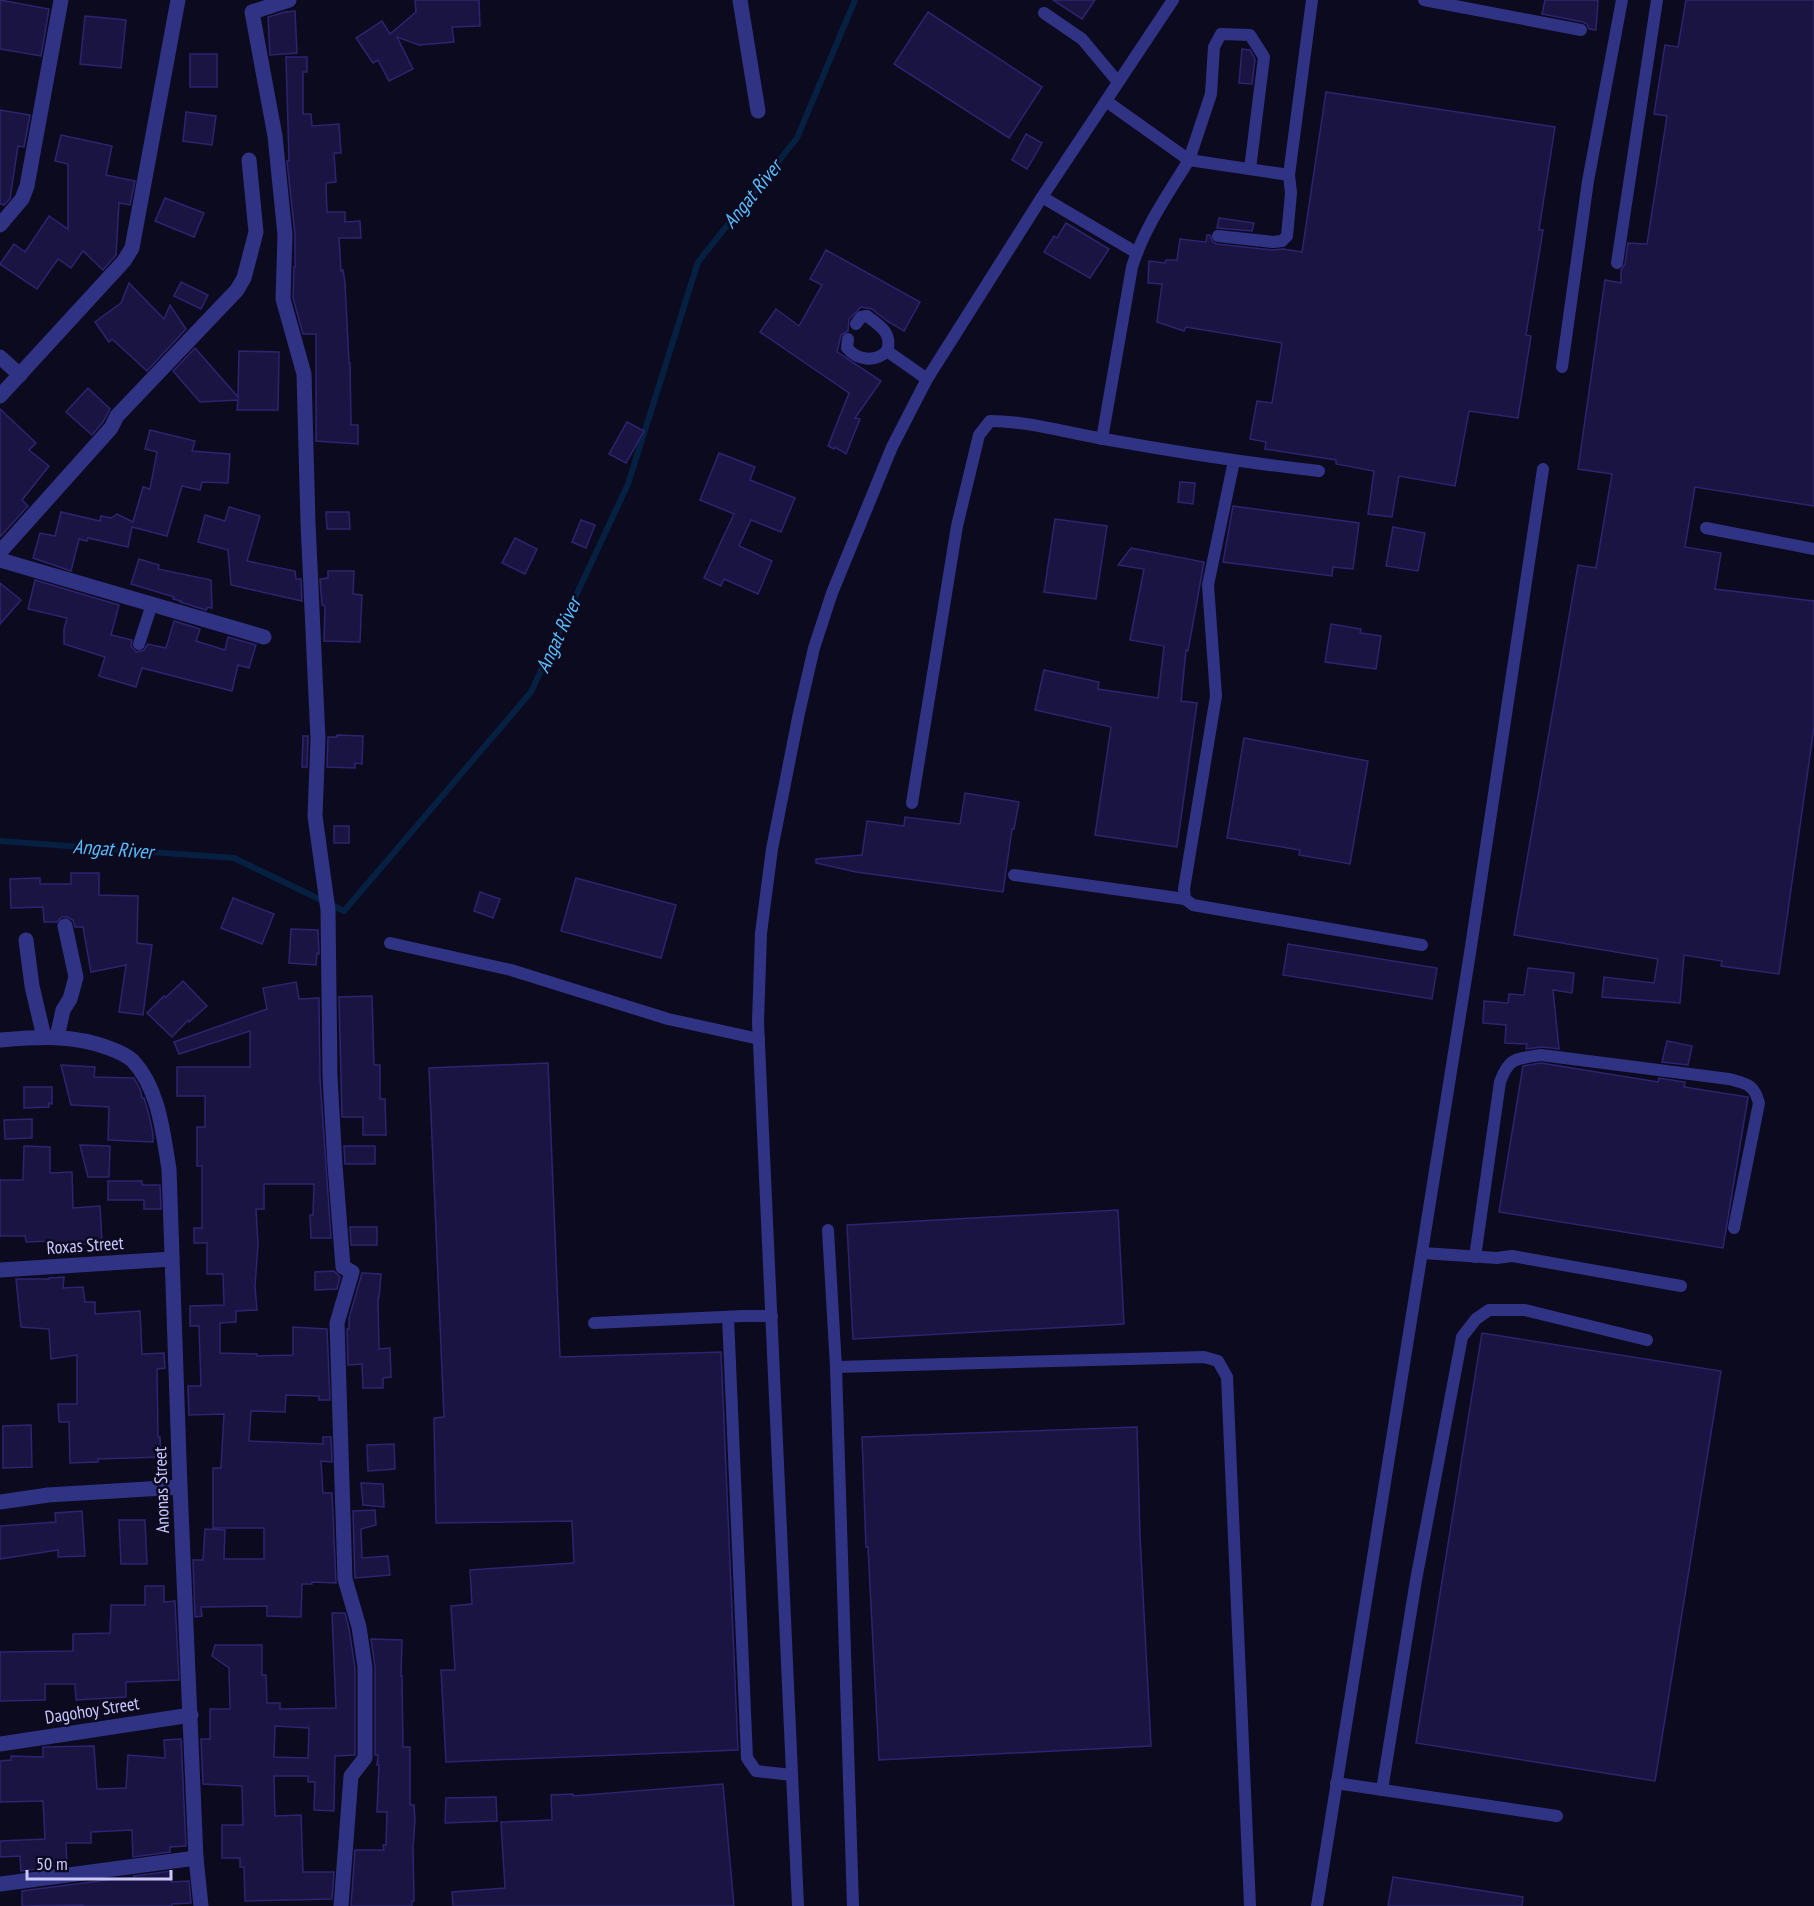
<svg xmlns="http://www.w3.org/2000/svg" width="1814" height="1906" font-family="'PT Sans Narrow',sans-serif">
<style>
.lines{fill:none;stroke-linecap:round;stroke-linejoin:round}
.stream{stroke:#062042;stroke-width:6}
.building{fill:#1a1442;stroke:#2d2470;stroke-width:1.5;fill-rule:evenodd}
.lane{stroke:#303383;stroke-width:12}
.street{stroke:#303383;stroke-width:15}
.labels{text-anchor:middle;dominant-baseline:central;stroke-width:5;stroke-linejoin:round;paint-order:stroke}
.street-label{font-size:18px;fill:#cac8ff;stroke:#0c0a1f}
.water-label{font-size:20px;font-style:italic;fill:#56bdff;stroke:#0c0a1f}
</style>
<rect width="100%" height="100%" fill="#0c0a1f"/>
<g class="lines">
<polyline class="stream" points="0,841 234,858 344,911 531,692 628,484 698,262 797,138 855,0"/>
</g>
<g class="building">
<polygon points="0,0 49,9 41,56 0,49"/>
<polygon points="415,0 479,0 480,26 452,27 454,42 419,45 397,37 413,69 389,81 378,60 373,63 356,38 382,21 390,34 416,12"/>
<polygon points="1053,0 1095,0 1082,19"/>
<polygon points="1545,0 1598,0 1596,30 1589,29 1587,24 1583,22 1542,14"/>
<polygon points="1686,0 1814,0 1814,506 1695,487 1685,547 1721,553 1715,589 1814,601 1814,727 1779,974 1721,966 1722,961 1684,955 1680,1003 1602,997 1604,977 1654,983 1658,959 1514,935 1578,565 1596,568 1612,474 1578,469 1605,280 1621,283 1621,270 1625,264 1628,243 1647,244 1667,116 1654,114 1665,45 1678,47"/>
<polygon points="295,11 297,53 270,55 268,17 285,12"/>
<polygon points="928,12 1042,87 1009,138 894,64"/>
<polygon points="85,16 126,20 121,68 80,64"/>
<polygon points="1242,49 1250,50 1255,59 1252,84 1239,83"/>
<rect x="190" y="54" width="27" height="33"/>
<polygon points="286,57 307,57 307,72 303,72 303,114 311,114 312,126 339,124 341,153 334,153 336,182 326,183 327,212 345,212 345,222 360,221 361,238 339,238 341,271 343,270 345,283 349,363 350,363 351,425 358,425 358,444 316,441 316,334 303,334 293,298 294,267 295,267 295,235 287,161 289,161"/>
<polygon points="1326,92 1555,127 1539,230 1543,230 1526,335 1531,336 1518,418 1469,411 1455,486 1399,476 1392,517 1368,514 1374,471 1336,464 1336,460 1265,449 1266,442 1250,439 1257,401 1272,403 1282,343 1186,327 1184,331 1157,322 1162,284 1148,283 1149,261 1165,263 1166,260 1177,260 1180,239 1206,242 1207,235 1210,235 1213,242 1217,244 1272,250 1283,249 1302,252"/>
<polygon points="0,110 30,115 24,147 18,146 10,199 4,205 0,204"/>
<polygon points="186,112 216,116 212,145 183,141"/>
<polygon points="1026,134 1042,143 1027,169 1012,160"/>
<polygon points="61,135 112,146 106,175 135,181 130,205 119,203 116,255 103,270 83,251 71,268 58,259 37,289 0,264 14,244 25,252 49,216 68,229 68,164 55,161"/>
<polygon points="165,198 204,213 194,237 155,221"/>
<polygon points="1219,218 1254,223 1252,231 1217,228"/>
<polygon points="1066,223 1109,249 1090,278 1044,252 1054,236 1057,238"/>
<polygon points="826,250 920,302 904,331 887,321 872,309 861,307 849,319 848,331 841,335 837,352 881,381 855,418 860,419 846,454 835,447 834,449 828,446 849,393 760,332 776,309 799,326 822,285 810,279"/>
<polygon points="181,282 208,295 201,309 174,296"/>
<polygon points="129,283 164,319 170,305 186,329 147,371 112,339 109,342 95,322 121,303"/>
<polygon points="195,348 238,397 239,351 279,352 278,410 237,410 238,400 200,402 173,371"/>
<polygon points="88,388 110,409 103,422 92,435 66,412"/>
<polygon points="0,409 36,443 29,450 49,466 22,500 28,506 0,537"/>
<polygon points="627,422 644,431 626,463 609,454"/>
<polygon points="150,430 195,441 192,451 230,454 228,483 202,482 200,490 182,486 167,536 132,527 128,547 88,538 87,541 79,539 71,571 33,558 40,533 55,536 61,512 100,521 101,516 111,518 117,514 133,522 143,487 150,489 157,452 145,449"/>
<polygon points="719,453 755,467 750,480 795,498 781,532 751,520 739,546 772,561 758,594 724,579 721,586 704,578 734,514 700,500"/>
<polygon points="1180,482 1195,483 1193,504 1178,502"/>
<polygon points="1233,506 1359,523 1353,569 1333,567 1332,576 1223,562"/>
<polygon points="229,507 260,516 247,561 295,571 296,579 301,579 302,601 231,585 228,550 198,542 205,515 225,521"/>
<polygon points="326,512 349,512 350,529 327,529"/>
<polygon points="1055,519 1107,526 1096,599 1044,592"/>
<polygon points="581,520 595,525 586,548 572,542"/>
<polygon points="1393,527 1425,533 1418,571 1386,566"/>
<polygon points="515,538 537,549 525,574 502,563"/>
<polygon points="1131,548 1204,562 1188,651 1186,650 1181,701 1197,703 1177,847 1095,835 1111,727 1035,710 1044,670 1099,682 1098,689 1158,698 1164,646 1130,640 1144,569 1118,565"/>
<polygon points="139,559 159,565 158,569 211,580 212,608 208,607 206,610 180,602 181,601 173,599 174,597 131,584"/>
<polygon points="328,571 354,571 353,594 362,595 360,642 324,641 325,606 322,605 320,579 328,578"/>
<polygon points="35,580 119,605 111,635 132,640 131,646 136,652 144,650 148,644 166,648 174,621 200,629 196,641 225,650 228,637 256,645 249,668 238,665 232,691 142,668 136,687 99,676 105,657 64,644 64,629 67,618 28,609"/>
<polygon points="0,583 21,600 0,624"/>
<polygon points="1331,624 1361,629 1360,633 1381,636 1376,669 1325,662"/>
<polygon points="337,735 363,736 362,764 355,763 355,768 327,767 328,737 337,737"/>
<polygon points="303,736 308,736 307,767 302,767"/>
<polygon points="1244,738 1368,761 1350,864 1299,855 1300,850 1227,838"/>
<polygon points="965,793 1019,802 1014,829 1012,829 1003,892 856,872 816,863 816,859 862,855 867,821 904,826 905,817 960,824"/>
<rect x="334" y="826" width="15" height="17"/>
<polygon points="71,873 99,873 99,895 138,896 137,943 152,945 143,1015 119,1012 126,965 91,972 83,927 75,927 73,920 67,917 62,917 57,922 44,922 43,907 11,908 10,879 40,878 40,884 71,884"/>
<polygon points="576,878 676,905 661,958 561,931"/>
<polygon points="480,892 500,899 493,918 474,911"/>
<polygon points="233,898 274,914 262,944 221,928"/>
<polygon points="291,929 318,930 319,954 317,953 316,965 289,963"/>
<polygon points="1288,944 1437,968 1432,999 1283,975"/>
<polygon points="1528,968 1574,973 1572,993 1553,990 1559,1049 1542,1047 1526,1049 1527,1044 1505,1043 1506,1025 1483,1023 1484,1001 1508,1003 1509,994 1524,995"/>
<polygon points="183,981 207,1006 189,1022 188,1020 172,1037 147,1013 164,996 166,997"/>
<polygon points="296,982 299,999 319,998 320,1078 331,1238 311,1238 310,1215 313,1215 314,1184 264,1184 264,1209 256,1209 258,1244 255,1287 257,1310 236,1311 236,1322 220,1323 220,1353 257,1354 257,1356 293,1355 293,1327 327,1329 330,1400 319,1400 319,1396 286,1395 285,1412 251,1411 249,1441 323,1444 323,1437 331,1437 332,1462 321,1461 323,1493 332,1493 336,1583 312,1582 312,1584 302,1584 301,1617 267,1616 267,1606 201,1607 202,1616 195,1617 193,1560 203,1560 205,1529 225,1530 224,1559 264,1559 264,1528 213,1528 213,1468 221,1468 224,1414 189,1415 188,1386 201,1386 199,1326 190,1326 190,1306 224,1305 223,1274 207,1274 207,1243 194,1243 194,1228 202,1228 202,1166 197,1166 197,1127 205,1127 205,1096 177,1096 177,1067 250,1067 250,1031 179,1054 174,1042 267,1009 263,988"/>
<polygon points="372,996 374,1065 380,1065 380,1099 385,1099 386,1135 363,1135 363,1117 342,1117 339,997"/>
<polygon points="1667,1041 1692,1046 1688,1065 1662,1062"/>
<polygon points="548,1063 560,1357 721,1352 738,1750 446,1762 441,1670 455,1670 451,1606 472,1604 470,1570 574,1563 572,1521 436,1523 434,1418 444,1417 429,1068"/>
<polygon points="1541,1063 1658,1082 1659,1078 1685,1082 1684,1087 1748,1097 1723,1248 1499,1212 1523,1066"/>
<polygon points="61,1065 95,1067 94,1077 134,1078 140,1089 142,1098 144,1098 149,1115 153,1134 153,1142 108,1140 109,1107 71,1105"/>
<polygon points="24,1087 52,1087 52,1104 49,1103 49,1107 24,1108"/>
<polygon points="32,1119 32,1138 5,1139 4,1120"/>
<polygon points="80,1145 110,1146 109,1177 88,1177"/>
<polygon points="24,1146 50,1147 50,1173 72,1172 73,1208 100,1206 102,1243 75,1245 76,1253 54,1254 53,1241 26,1242 25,1236 0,1236 0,1180 23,1180"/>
<polygon points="344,1146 375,1146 375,1164 345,1164"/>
<polygon points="108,1181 142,1181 142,1185 160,1185 161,1209 144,1209 144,1200 108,1200"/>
<polygon points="1118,1210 1124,1324 853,1339 847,1225"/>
<polygon points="350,1227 377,1227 377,1245 351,1245"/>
<polygon points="334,1271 340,1277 337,1289 315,1290 315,1272"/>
<polygon points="362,1273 381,1274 379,1298 378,1298 379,1349 390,1348 391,1377 383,1378 383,1388 363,1388 362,1364 348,1365 347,1329 349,1329 349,1318"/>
<polygon points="64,1277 63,1288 83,1287 85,1302 95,1302 95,1314 140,1311 142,1354 164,1353 165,1368 157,1369 158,1437 160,1437 161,1457 98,1459 98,1462 70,1463 69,1422 59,1422 58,1404 77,1404 77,1355 51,1359 49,1329 21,1327 16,1279 49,1279 49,1278"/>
<polygon points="1482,1333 1721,1371 1655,1781 1416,1743"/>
<polygon points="31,1425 32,1467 3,1468 3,1426"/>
<polygon points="1137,1427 1140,1537 1151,1746 879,1760 868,1547 866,1547 862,1437"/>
<polygon points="394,1444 395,1469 368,1471 367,1445"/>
<polygon points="361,1483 383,1484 384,1507 363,1505"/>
<polygon points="375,1510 376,1525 361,1529 362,1558 388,1556 390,1575 355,1578 353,1511"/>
<polygon points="82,1511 85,1556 58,1557 58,1550 0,1559 0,1526 56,1522 55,1513"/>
<polygon points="119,1520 145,1520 147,1564 121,1564"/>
<polygon points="145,1586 164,1586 164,1602 175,1601 179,1680 126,1682 126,1697 76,1700 75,1684 45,1684 45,1700 0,1701 0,1652 73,1651 73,1634 110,1633 111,1605 145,1605"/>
<path d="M332,1613H345L349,1629L355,1668V1755L335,1756L334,1811L314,1810L315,1782H308V1776H274L275,1816L301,1815L303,1872H334L332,1899L245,1901L244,1867H240V1858H222V1825H243L242,1786L203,1784L201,1739H210V1709H230L229,1668L212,1656L215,1645H262V1675H266L267,1703H280V1709L336,1708ZM275,1726L309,1728L308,1758L274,1757Z"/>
<polygon points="371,1639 402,1640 401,1676 402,1676 403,1747 410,1747 410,1805 414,1805 415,1820 413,1847 414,1901 412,1901 412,1906 351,1906 355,1850 384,1850 383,1845 386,1845 387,1812 377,1812 379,1765 377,1765 378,1755 375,1755 375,1667"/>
<polygon points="181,1739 186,1846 170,1847 170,1852 133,1857 132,1830 91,1832 91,1843 66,1843 67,1865 21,1871 20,1856 0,1857 0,1841 45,1839 43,1801 0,1802 0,1761 11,1760 11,1756 43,1757 43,1747 94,1746 97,1789 126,1788 128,1755 165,1758 164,1740"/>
<polygon points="723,1784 734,1906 453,1906 452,1892 505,1888 501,1822 552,1820 551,1795 573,1794 573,1796"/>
<polygon points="496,1797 497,1821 445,1823 446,1798"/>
<polygon points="171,1871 171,1882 189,1881 191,1903 172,1904 172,1906 83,1906 83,1905 22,1906 22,1891 114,1879 134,1878 134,1876"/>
<polygon points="1393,1877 1523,1897 1522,1906 1388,1906"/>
</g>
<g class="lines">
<g class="lane">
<polyline points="1424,0 1581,30"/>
<polyline points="1044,13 1082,39 1118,82"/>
<polyline points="1106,101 1189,160 1211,94 1214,47 1221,34 1250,35 1264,57 1250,169"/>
<polyline points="1042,197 1137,253"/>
<polyline points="1218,236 1273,242 1282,241 1287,236 1291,193 1289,175"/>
<polyline points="1617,263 1657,0"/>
<path d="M848,339L847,348C857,360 875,363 887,351C893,333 880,326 867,316L861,317L856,324"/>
<polyline points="887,351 927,379"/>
<polyline points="1562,367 1588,181 1622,0"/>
<path d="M1102,439L1132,267C1144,228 1168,194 1189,160L1289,175L1312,0"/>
<polyline points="1234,461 1208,585 1216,696 1184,889 1185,899 1193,905 1422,945"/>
<polyline points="1706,528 1814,549"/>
<polyline points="139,644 152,604"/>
<path d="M912,803L957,526L979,435L990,421C1029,421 1067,433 1104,439C1176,452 1247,463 1319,471"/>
<polyline points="1014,875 1185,899"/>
<polyline points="390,943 511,970 668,1019 759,1039"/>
<polyline points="828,1230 836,1367 853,1906"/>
<polyline points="1423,1253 1497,1258 1512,1256 1681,1286"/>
<path d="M1475,1257L1500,1082C1509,1057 1516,1059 1541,1055L1729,1079C1747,1084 1754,1084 1759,1103L1734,1228"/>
<polyline points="728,1317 747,1758 756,1771 792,1775"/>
<polyline points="594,1323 743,1316 772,1316"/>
<polyline points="836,1367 1204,1357 1218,1361 1227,1377 1250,1906"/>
<polyline points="1336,1783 1557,1816"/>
<polyline points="1382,1790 1416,1580 1462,1337 1476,1319 1489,1310 1525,1310 1647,1340"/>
<polyline points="798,1906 758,1022 761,933 772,849 799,713 814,648 832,593 892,447 927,379 1042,197 1173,0"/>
<polyline points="1317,1906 1470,953 1543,469"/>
</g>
<g class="street">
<polyline points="289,0 252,12 275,136 285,235 283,299 304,374 308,523 318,739 315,816 328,910 330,1077 335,1165 343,1267 352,1272 337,1323 345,1579 359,1627 365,1667 365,1758 351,1776 341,1906"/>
<polyline points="740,0 758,111"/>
<polyline points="0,225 22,199 27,186 61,0"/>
<polyline points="0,357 20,375"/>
<polyline points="0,396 124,261 132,248 178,0"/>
<polyline points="0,552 111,428 117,416 237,290 244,278 256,232 249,160"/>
<polyline points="0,560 264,637"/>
<polyline points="26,940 32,986 44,1037"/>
<polyline points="57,1037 63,1010 70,999 76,977 65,926"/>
<path d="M0,1040C37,1037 73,1034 109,1048C117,1051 127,1055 133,1061C159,1089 163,1133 169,1169L180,1487L196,1858L201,1906"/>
<polyline points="0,1270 172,1259"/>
<polyline points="0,1502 48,1495 180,1487"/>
<polyline points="0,1744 191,1715"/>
<polyline points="0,1884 196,1858"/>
</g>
</g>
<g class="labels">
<g class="street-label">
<text transform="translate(85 1245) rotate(-4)">Roxas Street</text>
<text transform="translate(161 1490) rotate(-92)">Anonas Street</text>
<text transform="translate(92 1710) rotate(-9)">Dagohoy Street</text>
</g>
<g class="water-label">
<text transform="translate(752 194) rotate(-51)">Angat River</text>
<text transform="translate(558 635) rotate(-65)">Angat River</text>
<text transform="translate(113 849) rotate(4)">Angat River</text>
</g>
</g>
<path d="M27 1870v9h144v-9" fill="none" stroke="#cac8ff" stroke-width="3"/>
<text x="36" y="1870" font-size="18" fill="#cac8ff" stroke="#0c0a1f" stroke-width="4.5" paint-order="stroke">50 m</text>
</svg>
